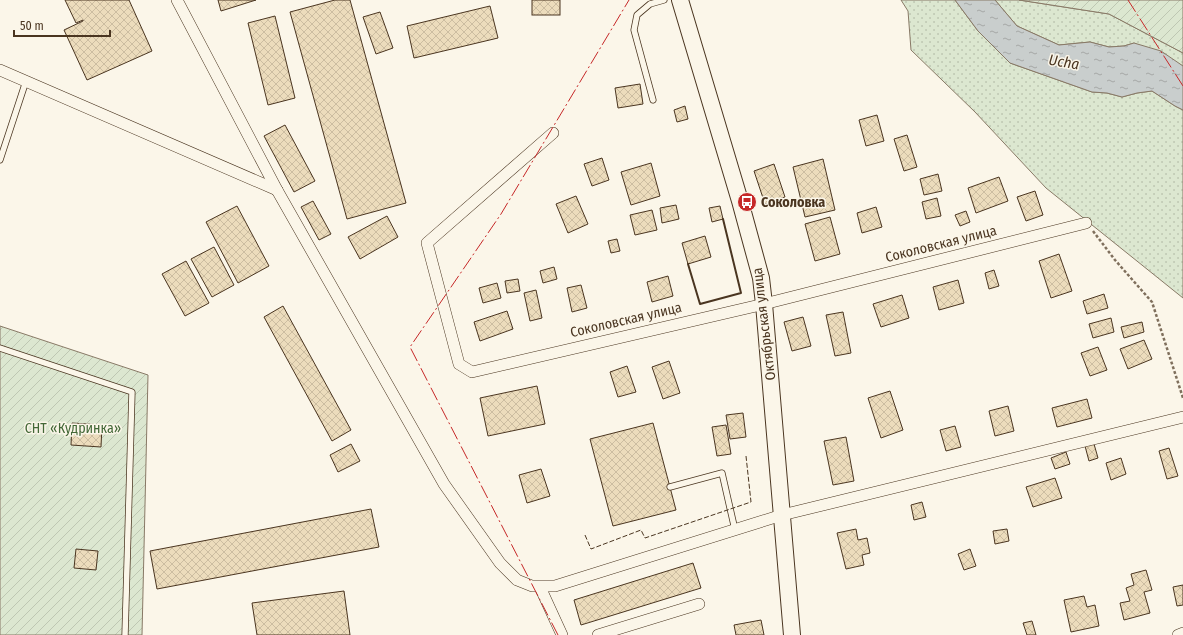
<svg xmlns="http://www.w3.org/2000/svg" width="1183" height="635" font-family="'Fira Sans Condensed',sans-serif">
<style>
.grass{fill:url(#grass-dots);stroke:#887966}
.garden{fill:url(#garden-furrows);stroke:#887966}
.water{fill:url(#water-ripples);stroke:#887966}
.building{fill:url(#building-cross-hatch);stroke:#4a3520}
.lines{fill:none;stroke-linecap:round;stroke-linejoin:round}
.lane-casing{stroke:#4a3520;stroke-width:7}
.street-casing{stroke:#4a3520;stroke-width:12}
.secondary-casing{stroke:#4a3520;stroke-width:18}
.path{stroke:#7f6f5c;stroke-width:2.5;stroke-dasharray:3 2;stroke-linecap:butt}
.lane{stroke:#fbf6e9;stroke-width:5.5}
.street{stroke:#fbf6e9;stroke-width:11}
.secondary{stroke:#fbf6e9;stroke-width:16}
.fence{stroke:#4a3520;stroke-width:1;stroke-dasharray:5 2;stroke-linecap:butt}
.wall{stroke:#4a3520;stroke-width:2}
.power{stroke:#c62828;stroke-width:1;stroke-dasharray:14 3 2 3;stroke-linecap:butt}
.labels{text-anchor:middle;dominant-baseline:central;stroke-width:3;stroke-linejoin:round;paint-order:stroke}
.poi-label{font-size:14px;font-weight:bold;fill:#4a3520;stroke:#fbf6e9;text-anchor:start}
.street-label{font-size:14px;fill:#4a3520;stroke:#fbf6e9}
.park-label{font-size:14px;fill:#436837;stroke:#fbf6e9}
.water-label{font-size:15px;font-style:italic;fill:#4a3520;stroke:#fbf6e9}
</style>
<defs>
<pattern id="grass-dots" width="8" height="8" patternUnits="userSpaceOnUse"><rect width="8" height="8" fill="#dce7d0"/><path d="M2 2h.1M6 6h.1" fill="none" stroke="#bec7b2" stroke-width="1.8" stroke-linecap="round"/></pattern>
<pattern id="garden-furrows" width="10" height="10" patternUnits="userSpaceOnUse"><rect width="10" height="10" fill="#dce7d0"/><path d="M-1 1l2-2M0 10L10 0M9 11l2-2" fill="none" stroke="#bec7b2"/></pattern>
<pattern id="water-ripples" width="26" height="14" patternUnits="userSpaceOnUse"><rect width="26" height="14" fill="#c9cecd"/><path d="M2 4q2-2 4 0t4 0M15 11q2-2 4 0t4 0" fill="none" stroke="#a5a8a6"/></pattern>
<pattern id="building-cross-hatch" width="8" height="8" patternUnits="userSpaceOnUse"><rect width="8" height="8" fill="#ecdcbc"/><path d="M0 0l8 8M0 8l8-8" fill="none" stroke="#ccbda1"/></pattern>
</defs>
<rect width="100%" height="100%" fill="#fbf6e9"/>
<g class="grass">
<polygon points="901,0 955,0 978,31 1010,63 1092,92 1107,93 1122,97 1137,93 1152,91 1175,106 1183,110 1183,298 1046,188 975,112 911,50 908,11"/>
<polygon points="995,0 1019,0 1109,14 1183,53 1183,66 1134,43 1124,46 1109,47 1090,42 1059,45 1017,26"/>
</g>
<g class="garden">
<polygon points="1019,0 1183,0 1183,53 1109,14"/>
<polygon points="0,326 148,375 142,635 0,635"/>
</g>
<polygon class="water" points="955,0 995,0 1017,26 1059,45 1090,42 1109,47 1124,46 1134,43 1161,51 1183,66 1183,110 1175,106 1152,91 1137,93 1122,97 1107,93 1092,92 1010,63 978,31"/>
<g class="building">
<polygon points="65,0 129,0 152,51 87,80 64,30 83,21 83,20 76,23"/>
<polygon points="218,0 256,0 221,11"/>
<polygon points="335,0 350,0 406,203 347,219 290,12"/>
<rect x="532" y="0" width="28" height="15"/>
<polygon points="490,6 498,38 414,58 407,26"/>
<polygon points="380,12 393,48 376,54 363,17"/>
<polygon points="275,16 295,98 268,105 248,23"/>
<polygon points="640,84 643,104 618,108 615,88"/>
<polygon points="685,106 688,119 677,122 674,110"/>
<polygon points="877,115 884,141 866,146 859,120"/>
<polygon points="285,125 315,181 294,192 264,136"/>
<polygon points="907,135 917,167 904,171 894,139"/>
<polygon points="602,158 609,180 592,186 584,164"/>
<polygon points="823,159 835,210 805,217 793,167"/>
<polygon points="651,163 660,196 631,205 621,172"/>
<polygon points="774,164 785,197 765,204 754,171"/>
<polygon points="938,174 942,191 924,195 920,179"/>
<polygon points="999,177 1008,201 976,213 968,188"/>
<polygon points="1035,191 1043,215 1026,221 1017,197"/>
<polygon points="576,196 588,224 568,233 556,204"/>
<polygon points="937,198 941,216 926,219 922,202"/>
<polygon points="313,201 331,234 319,240 301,207"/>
<polygon points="676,205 679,219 662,223 660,208"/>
<polygon points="237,206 269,266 238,283 206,222"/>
<polygon points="720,206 723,219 712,222 709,208"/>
<polygon points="876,207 882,227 862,233 857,213"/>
<polygon points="652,210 657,230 635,235 630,215"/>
<polygon points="966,211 970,222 960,226 955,215"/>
<polygon points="387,216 398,237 360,259 348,237"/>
<polygon points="830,217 840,254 815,261 805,224"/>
<polygon points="705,236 711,257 688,264 682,243"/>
<polygon points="617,239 620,251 611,253 608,241"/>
<polygon points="214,247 234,285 212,297 191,259"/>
<polygon points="1059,254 1072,291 1051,298 1039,261"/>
<polygon points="186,261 209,303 185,316 162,274"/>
<polygon points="554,267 557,279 543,283 540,271"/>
<polygon points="994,270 999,286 989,289 985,273"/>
<polygon points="668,276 673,296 652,302 647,282"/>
<polygon points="518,279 520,291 507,293 505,281"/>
<polygon points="958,280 964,303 939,310 933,287"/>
<polygon points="497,283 501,298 483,303 479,288"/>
<polygon points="581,285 587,308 572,312 567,288"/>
<polygon points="536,290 542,318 530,321 524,293"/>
<polygon points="1104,294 1108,308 1087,314 1083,301"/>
<polygon points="902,295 909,318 881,327 873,304"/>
<polygon points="283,306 351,430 332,441 264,317"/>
<polygon points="507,311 513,329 480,341 474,322"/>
<polygon points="843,312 851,353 835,356 826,315"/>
<polygon points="803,317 811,346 792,351 784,322"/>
<polygon points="1111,318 1114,332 1093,338 1089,324"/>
<polygon points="1142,322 1144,332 1124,338 1121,327"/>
<polygon points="1144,340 1152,359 1128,369 1120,349"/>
<polygon points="1098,347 1107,370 1090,376 1081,353"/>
<polygon points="669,361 680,393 663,399 652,367"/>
<polygon points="627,366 636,392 618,397 610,372"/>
<polygon points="537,386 545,424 488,436 480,398"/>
<polygon points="890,391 903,430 881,438 868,398"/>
<polygon points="1087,399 1092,418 1057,427 1052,408"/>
<polygon points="1008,406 1014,431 995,436 989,411"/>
<polygon points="743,413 746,437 730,439 726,415"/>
<polygon points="72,423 102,425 101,447 71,445"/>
<polygon points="653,423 676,510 613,526 590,439"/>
<polygon points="726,425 731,454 717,456 712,427"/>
<polygon points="955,426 961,447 946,451 940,430"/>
<polygon points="846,437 854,481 833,485 824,441"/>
<polygon points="351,444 360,461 338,472 330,455"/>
<polygon points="1094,444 1098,458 1089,461 1085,446"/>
<polygon points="1169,448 1178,476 1167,479 1159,451"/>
<polygon points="1066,452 1070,464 1055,469 1051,458"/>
<polygon points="1121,458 1126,474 1111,480 1106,463"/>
<polygon points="541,469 550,496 527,503 519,475"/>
<polygon points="1055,478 1062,498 1033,507 1026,487"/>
<polygon points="922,502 926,517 914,520 911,505"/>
<polygon points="371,509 379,547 157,589 150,551"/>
<polygon points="856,529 858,540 867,538 870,553 862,555 864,565 846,569 837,533"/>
<polygon points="1007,529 1009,541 995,544 993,531"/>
<polygon points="76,549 98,551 96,570 74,568"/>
<polygon points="970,549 976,566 964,570 958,554"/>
<polygon points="693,563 701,588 581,625 574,600"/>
<polygon points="1146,570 1152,590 1144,592 1150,613 1124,620 1120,603 1130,601 1126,588 1134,585 1131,574"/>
<polygon points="1183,585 1183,605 1177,606 1173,587"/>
<polygon points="344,591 350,635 257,635 252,603"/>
<polygon points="1084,596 1087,607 1095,605 1099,626 1071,632 1064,600"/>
<polygon points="761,620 764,635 736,635 734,625"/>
<polygon points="1032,621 1036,635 1027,635 1023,623"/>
</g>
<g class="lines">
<g class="lane-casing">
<g id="lane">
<polyline points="653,100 634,30 637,15 650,4 664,0"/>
<polyline points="0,160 26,81"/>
<polyline points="0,348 132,392 125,635"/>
<polyline points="670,487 722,473 735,530"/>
</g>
</g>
<g class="street-casing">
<g id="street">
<polyline points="177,0 277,190 444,484 500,563 517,580 532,586 555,586 782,515 1183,417"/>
<polyline points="0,70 277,190"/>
<polyline points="553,133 427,243 459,364 472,372 764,304 1086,223"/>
<polyline points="540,587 562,635"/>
<polyline points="598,635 699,604"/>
<polyline points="1178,635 1183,633"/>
</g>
</g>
<g class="secondary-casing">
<polyline id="secondary" points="680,0 740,201 761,278 764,304 792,635"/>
</g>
<polyline class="path" points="1093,231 1115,260 1152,302 1183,398"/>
<use href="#lane" class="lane"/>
<use href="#street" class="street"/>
<use href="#secondary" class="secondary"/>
<polyline class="fence" points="585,535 591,549 641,530 645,538 751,502 746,456"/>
<polyline class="wall" points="688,264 700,304 741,293 723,219"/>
<g class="power">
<polyline points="1128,0 1183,86"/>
<polyline points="558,635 410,347 501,214 629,0"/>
</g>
</g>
<defs>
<g id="bus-disc" transform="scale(1)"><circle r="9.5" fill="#c62828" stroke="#fbf6e9"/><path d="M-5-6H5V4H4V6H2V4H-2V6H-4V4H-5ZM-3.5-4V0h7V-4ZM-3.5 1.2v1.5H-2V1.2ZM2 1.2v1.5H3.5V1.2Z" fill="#fff"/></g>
</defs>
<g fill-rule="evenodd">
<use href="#bus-disc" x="747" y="202"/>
</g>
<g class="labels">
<g class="poi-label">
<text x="761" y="202">Соколовка</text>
</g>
<g class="street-label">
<text transform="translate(941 244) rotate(-14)">Соколовская улица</text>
<text transform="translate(626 320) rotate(-13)">Соколовская улица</text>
<text transform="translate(764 324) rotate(-97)">Октябрьская улица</text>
</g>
<g class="park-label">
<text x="73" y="428">СНТ «Кудринка»</text>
</g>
<g class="water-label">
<text transform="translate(1064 62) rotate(9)">Ucha</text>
</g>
</g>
<path d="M14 30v6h96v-6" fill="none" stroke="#4a3520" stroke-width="2"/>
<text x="20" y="30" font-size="12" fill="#4a3520" stroke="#fbf6e9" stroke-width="3" paint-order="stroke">50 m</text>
</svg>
